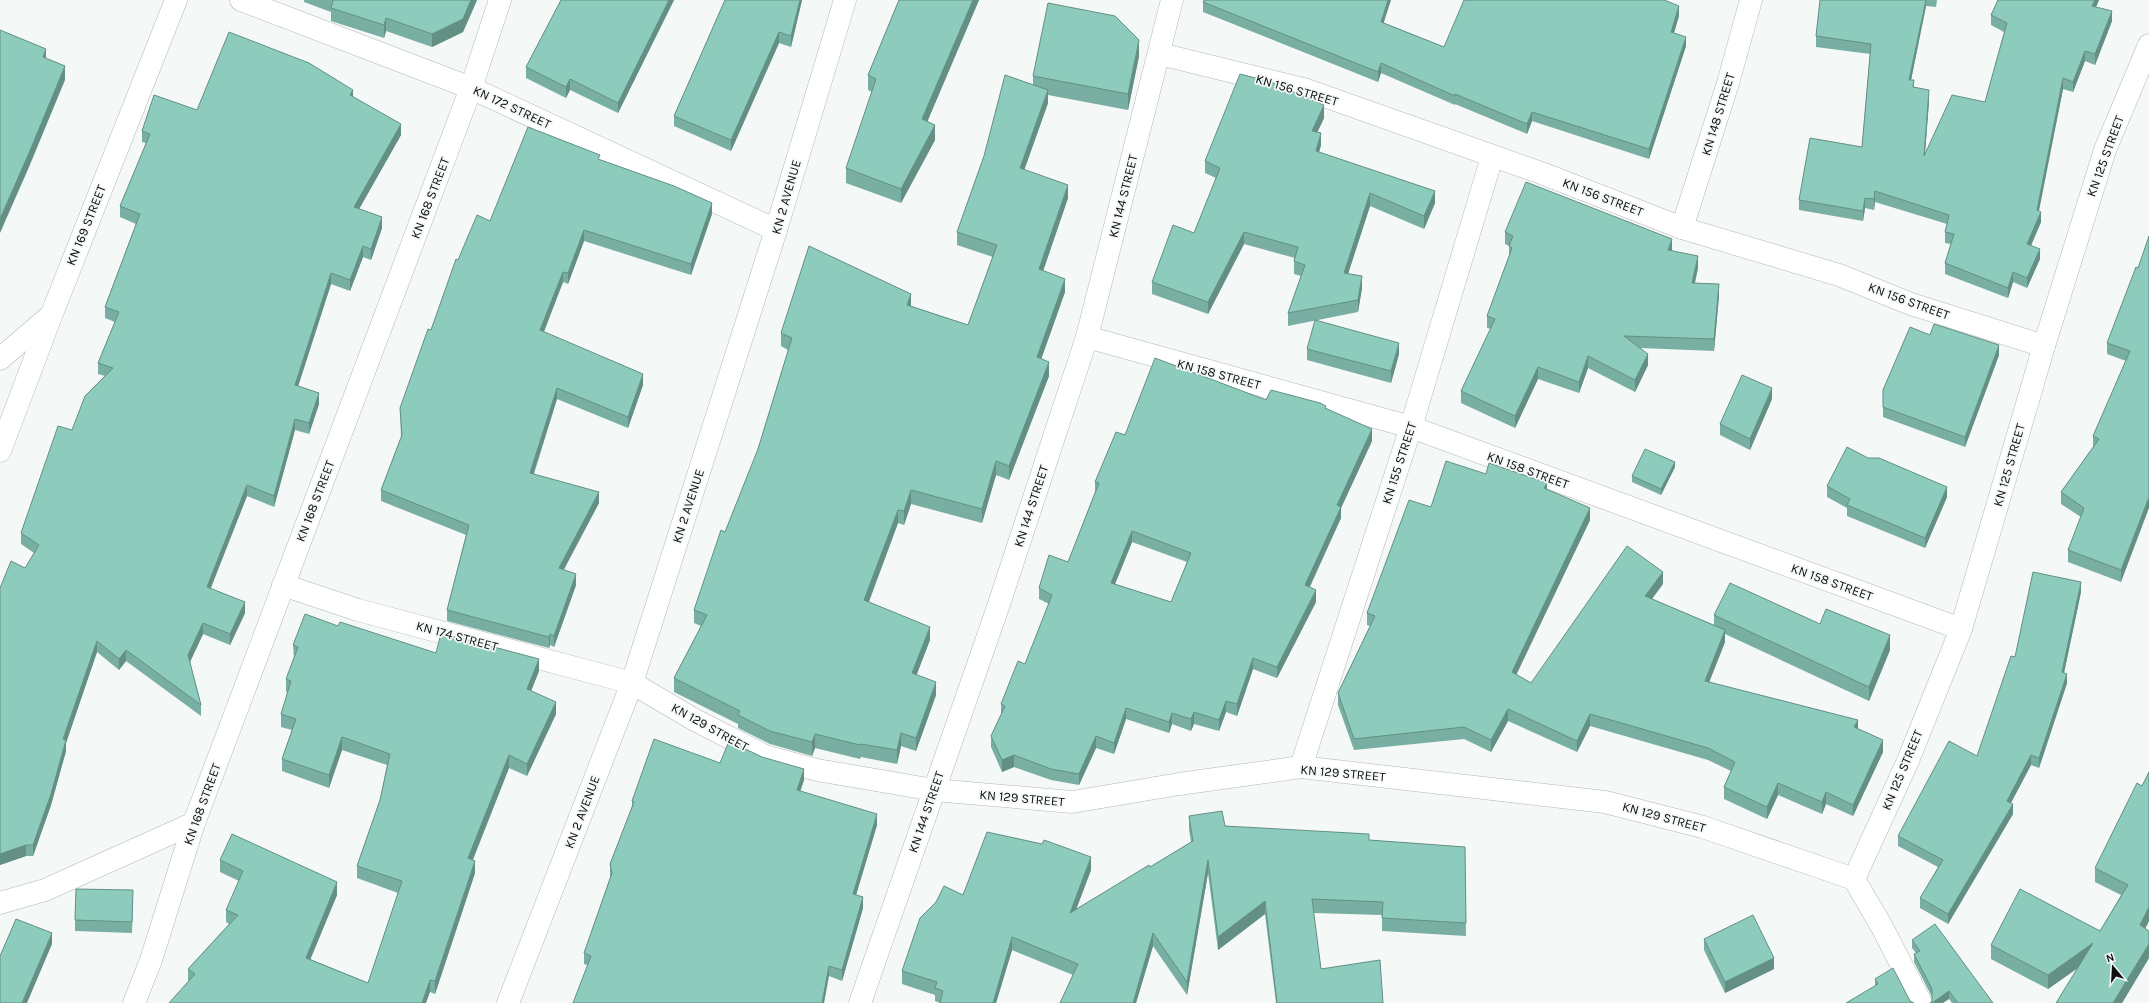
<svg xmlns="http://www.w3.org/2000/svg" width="2149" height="1003" font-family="Karla,sans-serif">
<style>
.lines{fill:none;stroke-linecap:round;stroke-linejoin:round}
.minor-casing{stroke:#b2b7b6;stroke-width:23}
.major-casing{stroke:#b2b7b6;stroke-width:23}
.minor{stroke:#fff;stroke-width:22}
.major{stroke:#fff;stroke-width:22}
.wall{fill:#79afa2;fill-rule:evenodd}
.shaded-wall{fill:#638f84}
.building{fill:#8dccbc;stroke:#638f84;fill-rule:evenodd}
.labels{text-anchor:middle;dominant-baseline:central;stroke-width:3.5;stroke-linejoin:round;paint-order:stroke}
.street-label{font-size:13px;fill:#0f1010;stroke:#f4f8f7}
</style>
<rect width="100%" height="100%" fill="#f4f8f7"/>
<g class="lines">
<g class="minor-casing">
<g id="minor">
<polyline points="241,0 471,88 776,230"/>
<polyline points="1160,54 1307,90 1544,174 1682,228 1839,275 1911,304 2044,346"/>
<polyline points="1682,228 1728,83 1751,0"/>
<polyline points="1087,337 1411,427 1961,629"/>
<polyline points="0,359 50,316"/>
<polyline points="0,451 51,316 176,0"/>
<polyline points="283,585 358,610 632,683 695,720 765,756 817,770 934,790 1072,802 1179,784 1301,767 1605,802 1703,827 1854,879 1882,927 1921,1003"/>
<polyline points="1301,767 1411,427 1492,157"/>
<polyline points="1854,879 1907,763 1961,629 2044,346 2105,150 2149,45"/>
<polyline points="0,903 45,890 194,823"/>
<polyline points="134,1003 151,960 194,823 471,88 500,0"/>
<polyline points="860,1003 997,610 1087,337 1172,0"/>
</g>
</g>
<g class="major-casing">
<polyline id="major" points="508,1003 632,683 776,230 845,0"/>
</g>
<use href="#minor" class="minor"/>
<use href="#major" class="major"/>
</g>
<g class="wall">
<polygon points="304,0 477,0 463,32 432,47 386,31 384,38 331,21 331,12 304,2"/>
<polygon points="561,0 674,0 618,113 570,90 566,98 526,78 526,67"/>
<polygon points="725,0 802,0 791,47 779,43 731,151 674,126 674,116"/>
<polygon points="899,0 979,0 927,122 935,140 901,203 846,183 846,168 872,92 868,90 868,75"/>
<polygon points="1820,0 1937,0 1936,7 1926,6 1911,80 1914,87 1929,101 1925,154 1985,102 2004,32 1991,25 1991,15 1998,0 2099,0 2096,7 2112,21 2095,65 2085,61 2073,92 2063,89 2038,211 2041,222 2031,246 2040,259 2027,288 2013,282 2008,298 1945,274 1945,263 1951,244 1945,243 1945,232 1947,224 1875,202 1874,210 1865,208 1863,221 1799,210 1799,200 1862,147 1870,54 1816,47 1816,36"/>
<polygon points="1203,2 1384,23 1444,47 1679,16 1674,33 1686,46 1649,159 1532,121 1527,134 1455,104 1455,105 1381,73 1378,82 1203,12"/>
<polygon points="1139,56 1128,110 1048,95 1048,103 1024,170 1068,198 1043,271 1065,292 1041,359 1049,376 1009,480 996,475 982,523 911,504 904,525 898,523 869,602 930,640 916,675 936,695 916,751 901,746 897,764 861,757 860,759 815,748 812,756 770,744 738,728 738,724 674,692 674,678 701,626 694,623 694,610 758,449 788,350 781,346 781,333 911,306 968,325 993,257 957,245 957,232 1033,85 1033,76"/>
<polygon points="353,97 401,135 359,209 382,228 371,260 363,257 350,291 331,284 298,386 319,404 309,434 295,430 274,507 247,496 210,588 245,613 230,645 203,634 190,662 201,705 201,716 126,661 119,670 97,652 66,743 66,751 51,805 33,856 26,856 0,865 0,588 25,568 34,553 21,544 21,533 72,430 105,376 98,374 98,363 115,322 105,318 105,307 136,224 120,217 120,206 146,143 142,142 142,131 197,110"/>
<polygon points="1324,118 1317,132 1321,145 1319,152 1435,203 1424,229 1370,206 1348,274 1362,288 1358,312 1288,326 1288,313 1301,276 1294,274 1294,261 1295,258 1244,244 1208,314 1152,294 1152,282 1194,233 1216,178 1205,173 1205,161"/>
<polygon points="600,160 712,214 691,275 584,241 568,284 563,282 544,332 643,385 628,428 557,399 534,474 599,503 563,569 576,585 554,647 550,645 549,648 447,621 447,610 466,535 381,501 381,490 401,437 400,408 458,260 490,221"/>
<polygon points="1505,232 1672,250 1698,268 1695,283 1719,296 1714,351 1640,348 1648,365 1635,392 1588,368 1579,393 1538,379 1515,428 1461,403 1461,391 1491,329 1487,328 1487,316 1509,256 1509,246 1505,244"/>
<polygon points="2138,268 2121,582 2068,562 2068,550 2081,517 2061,504 2061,492 2093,447 2093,436 2126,361 2107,354 2107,343"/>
<polygon points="1930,335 1999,355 1965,447 1883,417 1883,390"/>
<polygon points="1307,349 1399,354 1391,383 1307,360"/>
<polygon points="1772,399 1750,450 1720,435 1720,424"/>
<path d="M1266,400L1326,408L1372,441L1341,508V518L1310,587L1316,602L1277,678L1253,669L1237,716L1226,712L1219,731L1194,724L1191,731L1172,724L1169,733L1126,719L1114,754L1096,748L1079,785L1051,780L1014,767L1002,772L991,747V736L1001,715V704L1025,664L1049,604L1039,599V588L1068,562L1095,492V482L1125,435ZM1132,542L1187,562L1171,602L1115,584Z"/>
<polygon points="1868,458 1947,497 1925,548 1847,516 1847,508 1827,497 1827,486"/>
<polygon points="1675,467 1661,495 1632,482 1632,476"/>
<polygon points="1486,474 1547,489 1590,520 1516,674 1531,683 1663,584 1652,599 1714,625 1714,615 1820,624 1890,650 1869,701 1725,634 1725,642 1709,682 1858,729 1883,752 1853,816 1826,804 1822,814 1778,795 1767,819 1724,799 1724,787 1731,771 1708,760 1590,726 1577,752 1508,721 1491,752 1464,739 1354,750 1338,705 1338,693 1370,626 1367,625 1367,613 1431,507"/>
<polygon points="2081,592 2064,673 2067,683 2039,768 2031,765 2011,803 2013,814 1948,924 1920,908 1920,898 1938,867 1898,846 1898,836 1977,756 2015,657"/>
<polygon points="338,626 436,653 539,671 531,691 556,714 527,776 509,768 473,860 475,873 435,994 430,992 188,982 188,969 229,924 226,922 226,910 239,881 220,872 220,860 337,895 310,959 368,983 398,893 357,878 357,866 380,800 387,765 342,750 329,788 282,771 282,759 292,730 281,727 281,714 288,692 286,692 286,679 294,658 293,645"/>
<polygon points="720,763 804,780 800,791 877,825 856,895 863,908 842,981 829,976 587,965 584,964 584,953 610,878 610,864 632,807 632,801"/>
<polygon points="2149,772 2149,921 2145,928 2149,958 2122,1003 2056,1003 2078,968 2048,989 1991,959 1991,945 2100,931 2121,895 2095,882 2095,868 2142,786"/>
<polygon points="1189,816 1225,826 1369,840 1465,847 1466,936 1382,931 1382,915 1313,913 1321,969 1383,1003 1276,1003 1265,914 1218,950 1208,873 1187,995 1153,946 1136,1003 1060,1003 1073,975 1012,950 996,1003 940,1003 935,1001 935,995 902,984 902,971 963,895 1091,870 1076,909 1150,867 1191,842 1189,829"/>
<polygon points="133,902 132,933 75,931 75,920"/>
<polygon points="1704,939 1774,969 1725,993 1704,950"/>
<polygon points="1912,940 1993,1003 1952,1003 1949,999 1932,1001 1932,997 1914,962 1914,954 1916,953 1912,948"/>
<polygon points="1875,979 1910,1001 1875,986"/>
</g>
<g class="shaded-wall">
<polygon points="471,0 477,0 463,32 432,47 432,34"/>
<polygon points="669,0 674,0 618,113 618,103"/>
<polygon points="800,0 802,0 791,47 791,36"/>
<polygon points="973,0 979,0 922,134 922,119"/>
<polygon points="1388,0 1391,0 1381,31 1381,22"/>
<polygon points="1926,0 1926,6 1909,90 1909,80"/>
<polygon points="2095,0 2099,0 2092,16 2092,6"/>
<polygon points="1679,6 1679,16 1671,42 1671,32"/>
<polygon points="2112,11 2112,21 2095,65 2095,54"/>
<polygon points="386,18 386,31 384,38 384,25"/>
<polygon points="779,32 779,43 731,151 731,140"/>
<polygon points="1686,37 1686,46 1649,159 1649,149"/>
<polygon points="1139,40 1139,56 1128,110 1128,94"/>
<polygon points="46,49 46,64 43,57"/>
<polygon points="2085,51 2085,61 2073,92 2073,82"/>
<polygon points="1381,63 1381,73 1378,82 1378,72"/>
<polygon points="65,66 65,80 29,167 0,233 0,219"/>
<polygon points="2063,78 2063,89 2037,221 2037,210"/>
<polygon points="570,79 570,90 566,98 566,87"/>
<polygon points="353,90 353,101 350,95"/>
<polygon points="1048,90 1048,103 1020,182 1020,168"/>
<polygon points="1929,90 1929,101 1924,166 1924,156"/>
<polygon points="1324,105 1324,118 1312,144 1312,131"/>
<polygon points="1532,112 1532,121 1527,134 1527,124"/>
<polygon points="401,124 401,135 354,218 354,207"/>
<polygon points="935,125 935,140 901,203 901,189"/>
<polygon points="1321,133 1321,145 1316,163 1316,151"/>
<polygon points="1068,185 1068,198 1039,283 1039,269"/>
<polygon points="1435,191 1435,203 1424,229 1424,216"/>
<polygon points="1875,191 1875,202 1874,210 1874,199"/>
<polygon points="1370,193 1370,206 1344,286 1344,273"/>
<polygon points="1865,198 1865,208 1863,221 1863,211"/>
<polygon points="712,203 712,214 691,275 691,264"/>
<polygon points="2041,212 2041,222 2027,254 2027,244"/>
<polygon points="382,217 382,228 371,260 371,249"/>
<polygon points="584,230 584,241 568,284 568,273"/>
<polygon points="1244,232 1244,244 1208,314 1208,302"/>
<polygon points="1672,239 1672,251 1668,250"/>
<polygon points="363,246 363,257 350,291 350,280"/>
<polygon points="2040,249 2040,259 2027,288 2027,278"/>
<polygon points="1698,256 1698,268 1692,294 1692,283"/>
<polygon points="563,272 563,282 540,341 540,330"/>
<polygon points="2013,272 2013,282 2008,298 2008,288"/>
<polygon points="331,273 331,284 295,396 295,385"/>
<polygon points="1362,276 1362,288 1358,312 1358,300"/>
<polygon points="1065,279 1065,292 1037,371 1037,357"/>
<polygon points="1719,284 1719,296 1714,351 1714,339"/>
<polygon points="911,294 911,308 907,305"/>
<polygon points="1399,343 1399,354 1391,383 1391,371"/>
<polygon points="1999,345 1999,355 1965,447 1965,437"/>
<polygon points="1648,354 1648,365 1635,392 1635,380"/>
<polygon points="1588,356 1588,368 1579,393 1579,382"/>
<polygon points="1049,362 1049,376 1009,480 1009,466"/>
<polygon points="1538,367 1538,379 1515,428 1515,416"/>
<polygon points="643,374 643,385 628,428 628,417"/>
<polygon points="557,388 557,399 530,484 530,473"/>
<polygon points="1772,388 1772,399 1750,450 1750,439"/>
<polygon points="319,393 319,404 309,434 309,423"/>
<polygon points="295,419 295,430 274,507 274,496"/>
<polygon points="1372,429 1372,441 1341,508 1341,518 1305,596 1305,585 1337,505"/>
<polygon points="996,461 996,475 982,523 982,509"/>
<polygon points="1675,462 1675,467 1661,495 1661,489"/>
<polygon points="1547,483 1547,495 1544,488"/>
<polygon points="247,485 247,496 207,598 207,587"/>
<polygon points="1947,487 1947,497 1925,548 1925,538"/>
<polygon points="911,490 911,504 904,525 904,511"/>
<polygon points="599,492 599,503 559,579 559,568"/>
<polygon points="2149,497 2149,508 2121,582 2121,570"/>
<polygon points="1590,508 1590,520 1512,684 1512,672"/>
<polygon points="898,510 898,523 864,614 864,600"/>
<polygon points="1132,531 1132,542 1111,594 1111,583"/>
<polygon points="1663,572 1663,584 1645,608 1645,596"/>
<polygon points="576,574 576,585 554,647 554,636"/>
<polygon points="2081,582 2081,592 2062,682 2062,672"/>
<polygon points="1316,590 1316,602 1277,678 1277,667"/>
<polygon points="245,602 245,613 230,645 230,634"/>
<polygon points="203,623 203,634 188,666 188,655"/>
<polygon points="930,627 930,640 912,687 912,673"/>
<polygon points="1725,630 1725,642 1705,693 1705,681"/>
<polygon points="550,634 550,645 549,648 549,637"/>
<polygon points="1890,635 1890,650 1869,701 1869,687"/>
<polygon points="97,641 97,652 66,743 66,751 51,805 33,856 33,845 63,739"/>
<polygon points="126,650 126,661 119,670 119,659"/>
<polygon points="1253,658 1253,669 1237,716 1237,704"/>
<polygon points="539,659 539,671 527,701 527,689"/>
<polygon points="2067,674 2067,683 2039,768 2039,758"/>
<polygon points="936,682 936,695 916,751 916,738"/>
<polygon points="1226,701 1226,712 1219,731 1219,720"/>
<polygon points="556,702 556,714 527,776 527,764"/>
<polygon points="1126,708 1126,719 1114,754 1114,743"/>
<polygon points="1508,709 1508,721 1491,752 1491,740"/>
<polygon points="1194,712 1194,724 1191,731 1191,719"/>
<polygon points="1172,713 1172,724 1169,733 1169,722"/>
<polygon points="1590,714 1590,726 1577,752 1577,741"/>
<polygon points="1858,720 1858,732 1854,727"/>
<polygon points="901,733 901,746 897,764 897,750"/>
<polygon points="815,734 815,748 812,756 812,742"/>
<polygon points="1096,736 1096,748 1079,785 1079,774"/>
<polygon points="342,737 342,750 329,788 329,775"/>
<polygon points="1883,740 1883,752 1853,816 1853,805"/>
<polygon points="509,755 509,768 468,871 468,858"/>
<polygon points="1014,755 1014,767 1002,772 1002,760"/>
<polygon points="2031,755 2031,765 2007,810 2007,801"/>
<polygon points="804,769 804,780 797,801 797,790"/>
<polygon points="1778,783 1778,795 1767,819 1767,807"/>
<polygon points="1826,792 1826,804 1822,814 1822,802"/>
<polygon points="2013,804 2013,814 1948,924 1948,914"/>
<polygon points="877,814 877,825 853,905 853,894"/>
<polygon points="26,845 26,856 0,865 0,854"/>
<polygon points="1091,857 1091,870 1070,926 1070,913"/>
<polygon points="1208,860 1208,873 1187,995 1187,982"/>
<polygon points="475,861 475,873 435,994 435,981"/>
<polygon points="337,882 337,895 306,970 306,958"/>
<polygon points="863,897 863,908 842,981 842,970"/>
<polygon points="1265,901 1265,914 1218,950 1218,937"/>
<polygon points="2149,907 2149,921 2140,939 2140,925"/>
<polygon points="52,933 52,944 27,1003 22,1003"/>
<polygon points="1153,933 1153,946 1136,1003 1133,1003"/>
<polygon points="1012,937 1012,950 996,1003 993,1003"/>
<polygon points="2093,943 2093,957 2048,989 2048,975"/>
<polygon points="2149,944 2149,958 2122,1003 2113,1003"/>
<polygon points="1774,958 1774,969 1725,993 1725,982"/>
<polygon points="829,966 829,976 824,1003 822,1003"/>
<polygon points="430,980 430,992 426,1003 422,1003"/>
<polygon points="1949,991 1949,999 1943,1003 1932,1003"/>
</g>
<g class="building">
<polygon points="333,0 471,0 463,19 432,34 386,18 384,25 331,8"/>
<polygon points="561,0 669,0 618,103 570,79 566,87 526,67"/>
<polygon points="725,0 800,0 791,36 779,32 731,140 674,116"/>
<polygon points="899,0 973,0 922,119 935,125 901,189 846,168 876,79 868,75"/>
<polygon points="1204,0 1388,0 1381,22 1444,47 1464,0 1664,0 1679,6 1671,32 1686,37 1649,149 1532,112 1527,124 1455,94 1455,96 1381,63 1378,72 1203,2"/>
<polygon points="1820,0 1926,0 1909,80 1914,80 1913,87 1929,90 1924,156 1952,95 1985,102 2007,23 1991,15 1998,0 2095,0 2092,6 2112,11 2095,54 2085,51 2073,82 2063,78 2037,210 2041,212 2027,244 2040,249 2027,278 2013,272 2008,288 1945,263 1954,234 1945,232 1949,215 1875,191 1874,199 1865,198 1863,211 1799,200 1810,138 1862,147 1871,44 1816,36"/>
<polygon points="1048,3 1115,16 1139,40 1128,94 1033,76"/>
<polygon points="0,30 46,49 43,57 65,66 29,153 0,219"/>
<polygon points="229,32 309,63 353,90 350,95 401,124 354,207 382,217 371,249 363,246 350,280 331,273 295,385 319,393 309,423 295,419 274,496 247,485 207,587 245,602 230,634 203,623 188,655 201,705 126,650 119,659 97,641 63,739 66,740 51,794 33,845 26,845 0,854 0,588 11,561 25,568 39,545 21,533 58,426 72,430 85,396 113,368 98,363 119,312 105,307 140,214 120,206 150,134 142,131 154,95 197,110"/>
<polygon points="1240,74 1271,82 1324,105 1312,131 1321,133 1316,151 1435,191 1424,216 1370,193 1344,273 1362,276 1358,300 1288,313 1305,265 1294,261 1298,247 1244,232 1208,302 1152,282 1173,225 1194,233 1220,168 1205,161"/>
<polygon points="1005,75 1048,90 1020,168 1068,185 1039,269 1065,279 1037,357 1049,362 1009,466 996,461 982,509 911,490 904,511 898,510 864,600 930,627 912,673 936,682 916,738 901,733 897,750 861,744 860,745 815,734 812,742 770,731 738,715 740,711 674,678 707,615 694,610 721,530 725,532 758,449 792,338 781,333 809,246 911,294 907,305 968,325 997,245 957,232 984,156"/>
<polygon points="528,127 600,155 598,159 674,186 712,203 691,264 584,230 568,273 563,272 540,330 643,374 628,417 557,388 530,473 599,492 559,568 576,574 554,636 550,634 549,637 447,610 469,525 381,490 402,435 400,408 428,329 431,330 456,259 458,260 477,215 490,221"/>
<polygon points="1526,182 1672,239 1668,250 1698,256 1692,283 1719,284 1714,339 1624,336 1648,354 1635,380 1588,356 1579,382 1538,367 1515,416 1461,391 1495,319 1487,316 1512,248 1509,246 1513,236 1505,232"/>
<polygon points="2149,236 2149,497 2121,570 2068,550 2084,508 2061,492 2099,439 2093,436 2130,351 2107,343 2136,267 2138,268"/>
<polygon points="1315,320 1399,343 1391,371 1307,349"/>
<polygon points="1934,324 1999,345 1965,437 1883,407 1883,390 1910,327 1930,335"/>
<path d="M1155,358L1266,400L1271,390L1320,403L1326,406L1325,408L1372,429L1337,505L1341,507L1305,585L1316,590L1277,667L1253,658L1237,704L1226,701L1219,720L1194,712L1191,719L1172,713L1169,722L1126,708L1114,743L1096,736L1079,774L1051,769L1014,755L1002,760L991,736L1005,706L1001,704L1018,661L1025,664L1052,595L1039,588L1049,555L1068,562L1099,483L1095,482L1116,432L1125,435ZM1132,531L1191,553L1171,602L1111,583Z"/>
<polygon points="1742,375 1772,388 1750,439 1720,424"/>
<polygon points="1847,447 1868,458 1879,458 1947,487 1925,538 1847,505 1850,499 1827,486"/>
<polygon points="1645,449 1675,462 1661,489 1632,476"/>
<polygon points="1446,461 1486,474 1489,463 1547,483 1544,488 1590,508 1512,672 1531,683 1627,546 1663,572 1645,596 1725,630 1705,681 1858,720 1854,727 1883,740 1853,805 1826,792 1822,802 1778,783 1767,807 1724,787 1735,762 1708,748 1590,714 1577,741 1508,709 1491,740 1464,727 1354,739 1338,693 1375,616 1367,613 1409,500 1431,507"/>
<polygon points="2033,572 2081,582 2062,672 2067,674 2039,758 2031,755 2007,801 2013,804 1948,914 1920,898 1943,860 1898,836 1949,741 1977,756 2011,656 2015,657"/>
<polygon points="1730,583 1820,624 1826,609 1890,635 1869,687 1714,615"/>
<polygon points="305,614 338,626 340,622 436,653 441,633 539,659 527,689 556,702 527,764 509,755 468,858 475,861 435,981 430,980 422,1003 169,1003 195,974 188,969 238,915 226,910 243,871 220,860 232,834 337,882 306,958 368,983 402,881 357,866 380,800 390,754 342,737 329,775 282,759 296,719 281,714 291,681 286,679 298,647 293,645"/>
<polygon points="654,739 720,763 729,741 762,757 804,769 797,790 877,814 853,894 863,897 842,970 829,966 822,1003 573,1003 591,956 584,953 612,873 610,864 634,802 632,801"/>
<polygon points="2149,772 2149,907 2140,925 2149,931 2149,944 2113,1003 2056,1003 2093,943 2048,975 1991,945 2020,889 2100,931 2128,885 2095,868 2137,783 2142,786"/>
<polygon points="1222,811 1225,826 1369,834 1369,840 1465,847 1466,923 1382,918 1383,902 1312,899 1321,969 1380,960 1383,1003 1277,1003 1265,901 1218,937 1208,860 1187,982 1153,933 1133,1003 1060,1003 1078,964 1012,937 993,1003 940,1003 943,991 935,988 937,982 902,971 920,918 936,902 944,886 963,895 987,832 1042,844 1044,840 1091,857 1070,913 1149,865 1150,867 1193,841 1189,816"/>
<polygon points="76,889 133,890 132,922 75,920"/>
<polygon points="1753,915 1774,958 1725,982 1704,939"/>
<polygon points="16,919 52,933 22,1003 0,1003 0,956"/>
<polygon points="1935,924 1993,1003 1958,1003 1949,991 1932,1003 1930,1003 1932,1001 1932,989 1914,954 1920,951 1912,940"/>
<polygon points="1893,968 1910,1001 1914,1003 1846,1003 1878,984 1875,979"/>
</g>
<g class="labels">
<g class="street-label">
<text transform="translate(1297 90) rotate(16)">KN 156 STREET</text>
<text transform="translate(512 107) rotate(25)">KN 172 STREET</text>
<text transform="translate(1718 114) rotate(-73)">KN 148 STREET</text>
<text transform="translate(2105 156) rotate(-70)">KN 125 STREET</text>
<text transform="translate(1123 196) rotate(-76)">KN 144 STREET</text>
<text transform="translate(786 197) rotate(-74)">KN 2 AVENUE</text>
<text transform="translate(1603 197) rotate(21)">KN 156 STREET</text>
<text transform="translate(430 198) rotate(-69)">KN 168 STREET</text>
<text transform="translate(86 225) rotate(-68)">KN 169 STREET</text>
<text transform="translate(1909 301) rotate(20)">KN 156 STREET</text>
<text transform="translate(1219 374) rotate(15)">KN 158 STREET</text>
<text transform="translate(1399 463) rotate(-72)">KN 155 STREET</text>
<text transform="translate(2009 465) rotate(-74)">KN 125 STREET</text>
<text transform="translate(1528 470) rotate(20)">KN 158 STREET</text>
<text transform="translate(315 501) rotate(-69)">KN 168 STREET</text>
<text transform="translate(688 506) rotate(-72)">KN 2 AVENUE</text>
<text transform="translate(1031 506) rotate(-72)">KN 144 STREET</text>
<text transform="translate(1832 582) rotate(20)">KN 158 STREET</text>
<text transform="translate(457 636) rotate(15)">KN 174 STREET</text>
<text transform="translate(710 727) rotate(29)">KN 129 STREET</text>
<text transform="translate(1902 770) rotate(-67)">KN 125 STREET</text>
<text transform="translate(1343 773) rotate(5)">KN 129 STREET</text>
<text transform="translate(1022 798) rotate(5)">KN 129 STREET</text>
<text transform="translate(202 804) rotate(-70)">KN 168 STREET</text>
<text transform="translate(582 812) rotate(-69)">KN 2 AVENUE</text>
<text transform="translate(926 812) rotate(-71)">KN 144 STREET</text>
<text transform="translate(1664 817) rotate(15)">KN 129 STREET</text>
</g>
</g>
<g transform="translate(2113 967) rotate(342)" stroke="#f4f8f7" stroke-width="3" paint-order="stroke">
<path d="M0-3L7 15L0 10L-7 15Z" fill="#0f1010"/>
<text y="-6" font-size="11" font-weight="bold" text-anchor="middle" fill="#0f1010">N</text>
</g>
</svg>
